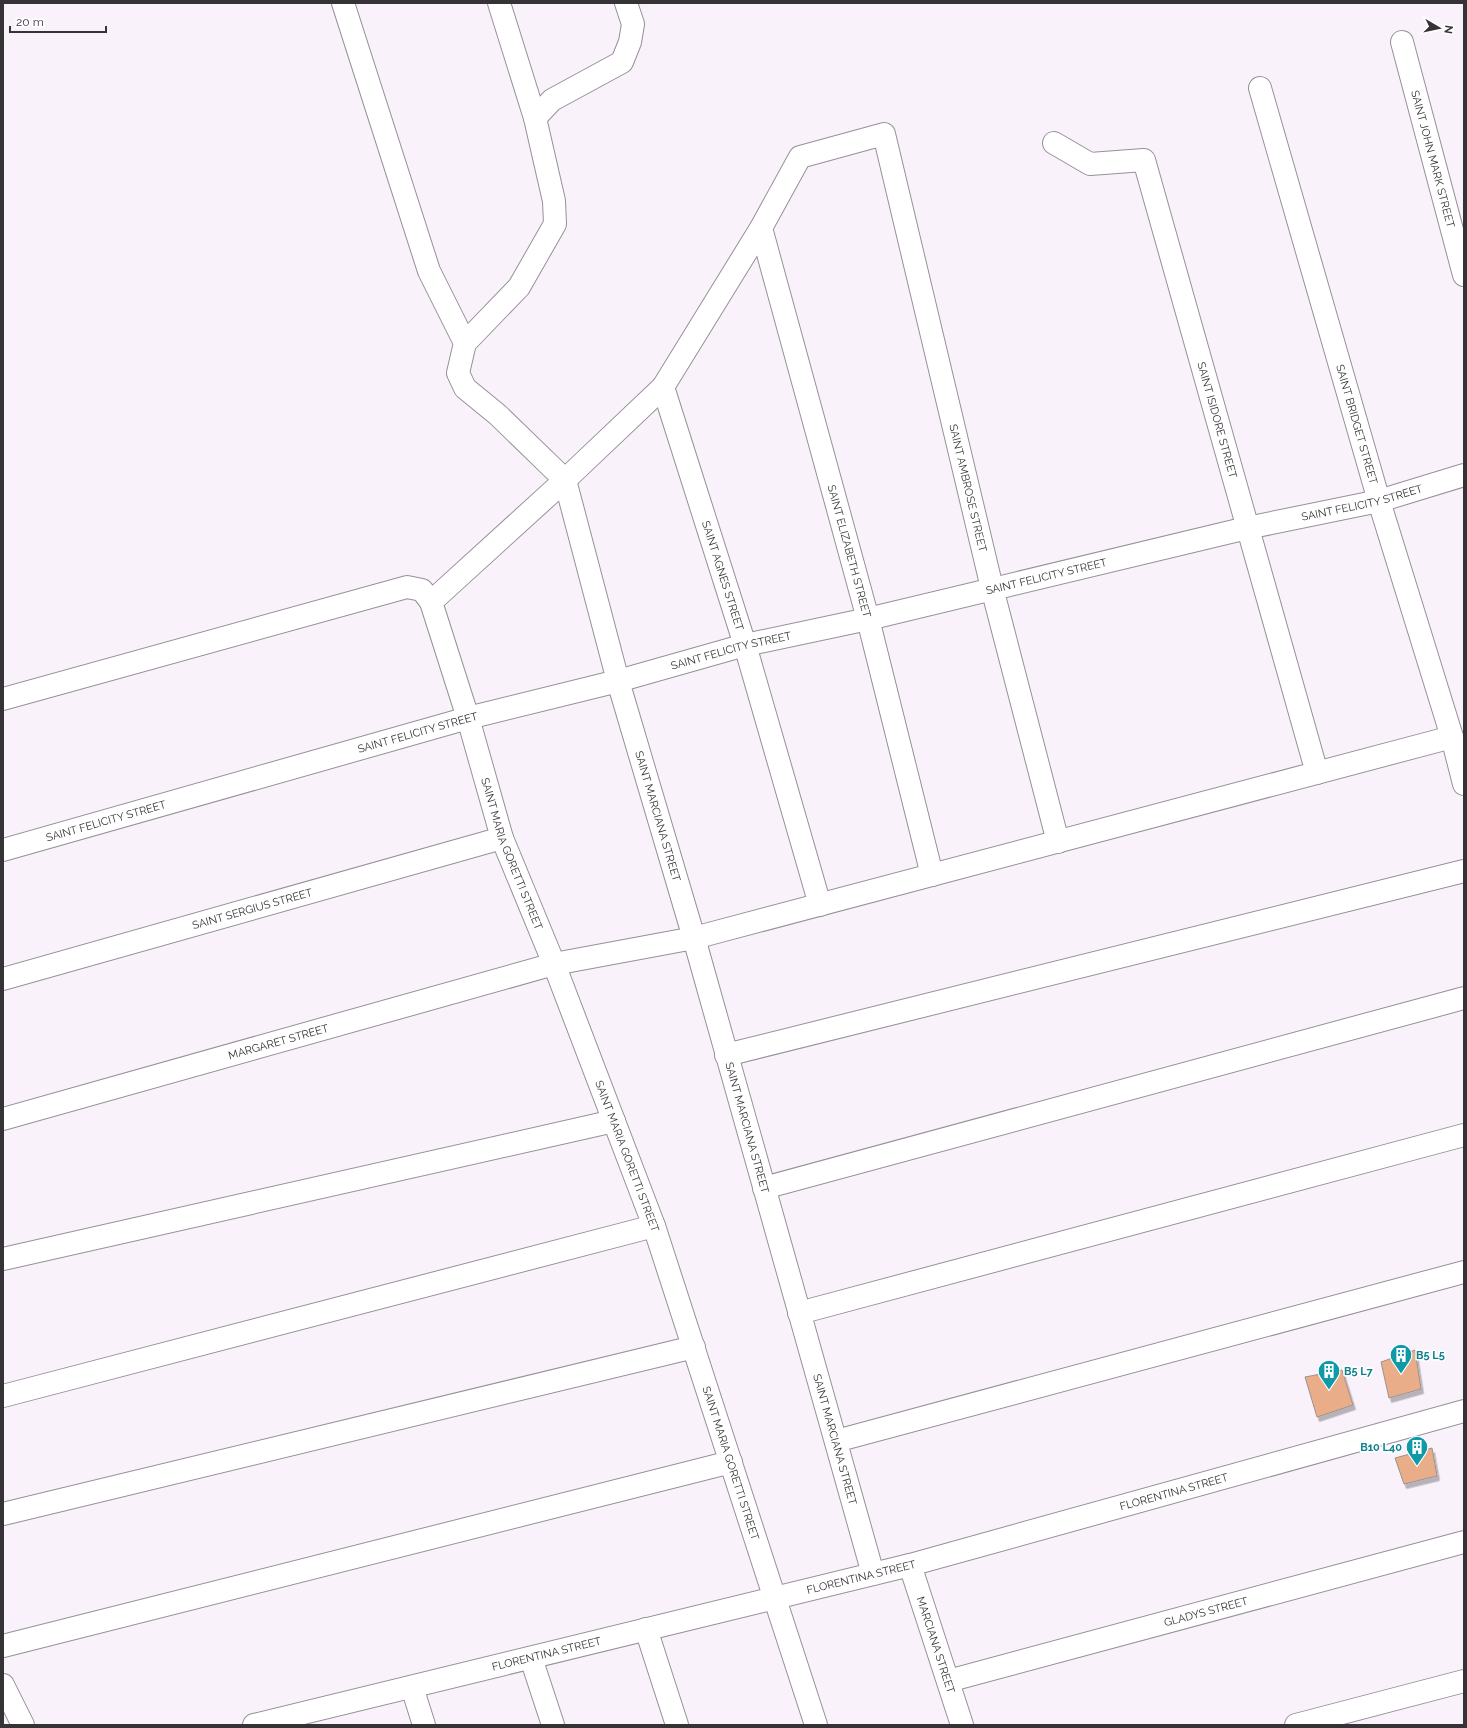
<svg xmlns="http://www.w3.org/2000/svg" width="1467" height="1728" font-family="Raleway,sans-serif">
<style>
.building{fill:#eaad89;stroke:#9c928c;filter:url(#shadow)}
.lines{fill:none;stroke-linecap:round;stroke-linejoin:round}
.minor-casing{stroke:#979099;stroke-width:24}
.tertiary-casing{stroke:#979099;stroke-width:24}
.minor{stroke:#fff;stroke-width:22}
.tertiary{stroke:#fff;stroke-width:22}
.labels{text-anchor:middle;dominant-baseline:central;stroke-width:3;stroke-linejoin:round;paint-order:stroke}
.street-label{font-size:11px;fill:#363337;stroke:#fff}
.culture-label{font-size:11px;font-weight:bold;fill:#0d838f;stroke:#fff;text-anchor:start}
</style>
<defs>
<filter id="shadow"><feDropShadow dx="2.5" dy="4.5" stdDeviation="0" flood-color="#0004"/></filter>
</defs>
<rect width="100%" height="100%" fill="#faf2fb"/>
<g class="building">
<polygon points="1415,1350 1421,1389 1389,1398 1381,1362"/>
<polygon points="1342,1370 1353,1405 1317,1417 1305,1377"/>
<polygon points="1432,1448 1437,1476 1404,1484 1395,1458"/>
</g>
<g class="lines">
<g class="minor-casing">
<g id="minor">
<polyline points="343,3 429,271 465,343"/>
<polyline points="499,3 535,118"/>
<path id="s1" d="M626,3L633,24L630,42L622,62L552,100L535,118L554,201L555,224L519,287L465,343L458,373L465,388L498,415L565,480L618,681L694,938L873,1574"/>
<path id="s2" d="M1402,42L1464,275"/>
<path id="s3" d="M1260,88L1379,501L1452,737L1464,784"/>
<path id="s4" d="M1054,143L1090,164L1144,160L1317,773"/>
<path id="s5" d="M761,228L868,619L932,875"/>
<path id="s6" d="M663,387L745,645L820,905"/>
<path id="s7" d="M431,602L565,480L663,387L761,228L800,157L884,134L992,588L1058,842"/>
<path id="s8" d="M3,699L407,587L422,590L431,602L468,718L502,838L554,964L654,1226L775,1599"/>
<path id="s9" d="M3,850L468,718L618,681L745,645L868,619L1247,528L1379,501L1464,475"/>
<path id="s10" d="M3,979L502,838"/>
<polyline points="726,1055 1464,871"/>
<path id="s11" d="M3,1119L554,964L694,938L1452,737"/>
<polyline points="764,1188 1464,998"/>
<polyline points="3,1259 614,1121"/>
<polyline points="799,1313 1464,1135"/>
<polyline points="3,1396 654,1226"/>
<polyline points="836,1441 1464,1272"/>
<polyline points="3,1514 694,1347"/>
<path id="s12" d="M910,1565L962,1725"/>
<polyline points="646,1629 677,1725"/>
<polyline points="3,1646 731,1462"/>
<polyline points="531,1658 553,1725"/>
<path id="s13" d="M948,1681L1464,1542"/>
<polyline points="3,1685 23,1725"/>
<polyline points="412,1687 424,1725"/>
<polyline points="1296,1725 1464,1681"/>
</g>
</g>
<g class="tertiary-casing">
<g id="tertiary">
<polyline points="775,1599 816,1725"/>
<path id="s14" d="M254,1725L910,1565L1464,1411"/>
</g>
</g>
<use href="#minor" class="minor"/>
<use href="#tertiary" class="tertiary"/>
</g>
<defs>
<g id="building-pin" transform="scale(1.15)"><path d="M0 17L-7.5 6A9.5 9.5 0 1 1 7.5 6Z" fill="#0f9aa8" stroke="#fff"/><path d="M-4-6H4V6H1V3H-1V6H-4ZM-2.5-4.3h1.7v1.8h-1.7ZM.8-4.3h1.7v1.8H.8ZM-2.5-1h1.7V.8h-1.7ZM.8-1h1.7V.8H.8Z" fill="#fff"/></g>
</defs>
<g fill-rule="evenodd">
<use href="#building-pin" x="1401" y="1355"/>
<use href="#building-pin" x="1329" y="1371"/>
<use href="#building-pin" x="1417" y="1447"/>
</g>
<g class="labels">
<g class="street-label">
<text stroke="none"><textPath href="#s2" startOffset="121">SAINT JOHN MARK STREET</textPath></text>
<text stroke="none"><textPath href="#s4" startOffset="366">SAINT ISIDORE STREET</textPath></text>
<text stroke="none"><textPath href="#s3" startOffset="350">SAINT BRIDGET STREET</textPath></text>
<text stroke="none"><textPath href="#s7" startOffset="1035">SAINT AMBROSE STREET</textPath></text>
<text stroke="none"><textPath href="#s9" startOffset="1403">SAINT FELICITY STREET</textPath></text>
<text stroke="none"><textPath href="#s5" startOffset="335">SAINT ELIZABETH STREET</textPath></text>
<text stroke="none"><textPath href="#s6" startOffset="198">SAINT AGNES STREET</textPath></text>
<text stroke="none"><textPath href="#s9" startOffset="1079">SAINT FELICITY STREET</textPath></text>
<text stroke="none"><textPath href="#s9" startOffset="755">SAINT FELICITY STREET</textPath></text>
<text stroke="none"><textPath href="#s9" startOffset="431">SAINT FELICITY STREET</textPath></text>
<text stroke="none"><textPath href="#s1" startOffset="957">SAINT MARCIANA STREET</textPath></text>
<text stroke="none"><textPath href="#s9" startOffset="107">SAINT FELICITY STREET</textPath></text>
<text stroke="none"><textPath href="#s8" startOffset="714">SAINT MARIA GORETTI STREET</textPath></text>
<text stroke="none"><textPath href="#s10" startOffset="259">SAINT SERGIUS STREET</textPath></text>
<text stroke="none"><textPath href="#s11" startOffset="286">MARGARET STREET</textPath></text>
<text stroke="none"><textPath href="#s1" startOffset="1281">SAINT MARCIANA STREET</textPath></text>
<text stroke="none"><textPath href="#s8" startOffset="1038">SAINT MARIA GORETTI STREET</textPath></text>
<text stroke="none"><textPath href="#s1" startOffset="1605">SAINT MARCIANA STREET</textPath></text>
<text stroke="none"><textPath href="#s8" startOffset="1362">SAINT MARIA GORETTI STREET</textPath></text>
<text stroke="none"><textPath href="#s14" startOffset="949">FLORENTINA STREET</textPath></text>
<text stroke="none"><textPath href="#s14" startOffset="625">FLORENTINA STREET</textPath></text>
<text stroke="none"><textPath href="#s13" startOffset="267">GLADYS STREET</textPath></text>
<text stroke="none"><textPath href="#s12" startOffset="84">MARCIANA STREET</textPath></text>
<text stroke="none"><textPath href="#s14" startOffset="301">FLORENTINA STREET</textPath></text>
</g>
<g class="culture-label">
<text x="1416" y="1355">B5 L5</text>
<text x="1344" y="1371">B5 L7</text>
<text x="1402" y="1447" text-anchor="end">B10 L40</text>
</g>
</g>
<rect width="1467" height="1728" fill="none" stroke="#363337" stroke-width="8"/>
<g transform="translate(1439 28) rotate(99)" stroke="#ffffff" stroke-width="3" paint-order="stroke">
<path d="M0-3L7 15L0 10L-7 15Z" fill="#363337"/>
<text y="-6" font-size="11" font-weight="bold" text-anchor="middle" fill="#363337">N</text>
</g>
<path d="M10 26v6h96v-6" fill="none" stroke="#363337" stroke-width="2"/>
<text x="16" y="26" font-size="12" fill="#363337" stroke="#ffffff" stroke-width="3" paint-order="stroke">20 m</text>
</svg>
